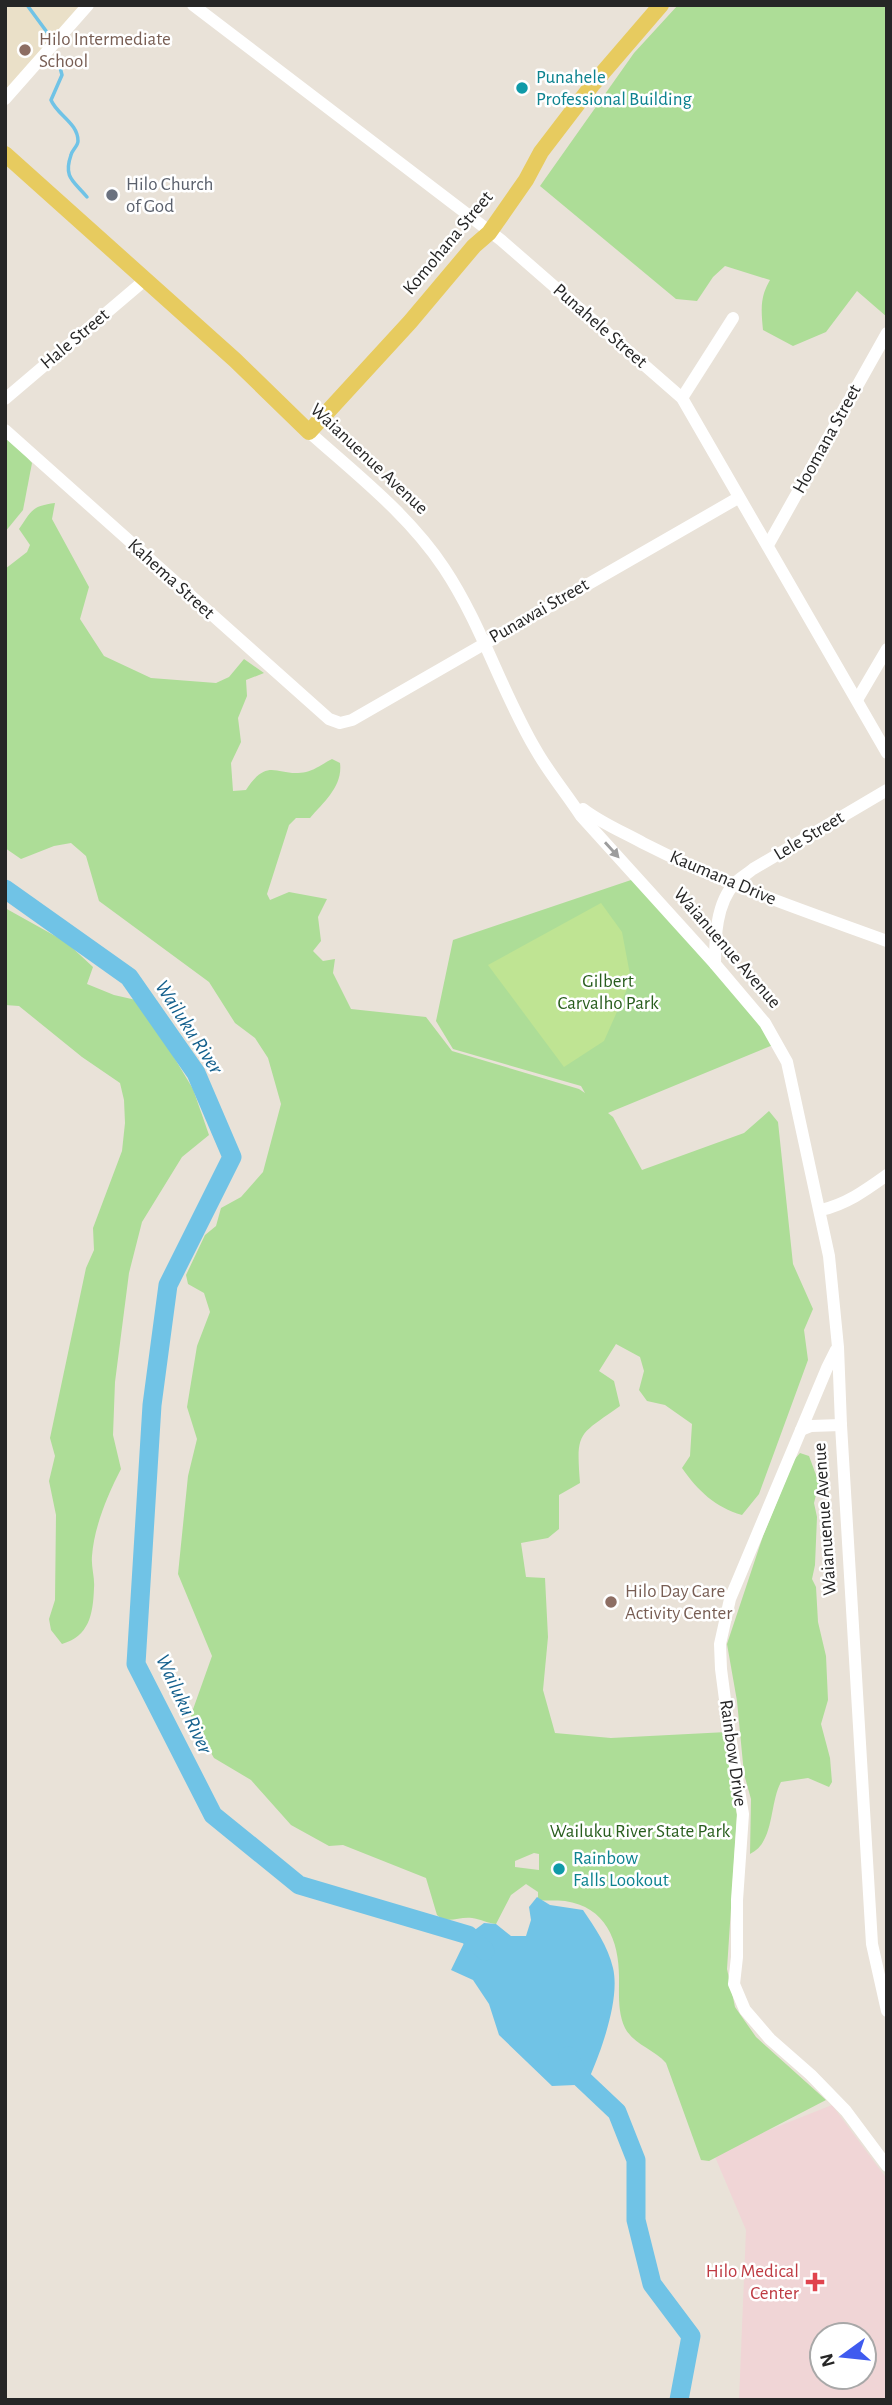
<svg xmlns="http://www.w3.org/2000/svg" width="892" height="2405" font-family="'Alegreya Sans',sans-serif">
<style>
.education{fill:#eae0c8}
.medical{fill:#f0d5d6;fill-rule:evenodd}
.green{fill:#addd97;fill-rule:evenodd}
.pitch{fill:#bfe493}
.water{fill:#70c3e6}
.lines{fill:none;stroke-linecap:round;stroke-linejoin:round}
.stream{stroke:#70c3e6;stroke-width:3.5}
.river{stroke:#70c3e6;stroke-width:19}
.minor{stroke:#fff;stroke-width:12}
.major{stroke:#e7cb5f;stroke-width:16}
.oneway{fill:#9d9d9d}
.education-dot{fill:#8d6e63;stroke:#fff;stroke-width:2.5}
.culture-dot{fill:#0f9aa8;stroke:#fff;stroke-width:2.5}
.worship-dot{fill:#6b7280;stroke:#fff;stroke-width:2.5}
.health-dot{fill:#e0444e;stroke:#fff;stroke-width:2.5}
.labels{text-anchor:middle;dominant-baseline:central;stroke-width:5;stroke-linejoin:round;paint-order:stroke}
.education-label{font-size:19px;fill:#785e54;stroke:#fff;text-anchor:start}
.culture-label{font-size:19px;fill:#0d838f;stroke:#fff;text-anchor:start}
.worship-label{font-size:19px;fill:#5b616d;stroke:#fff;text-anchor:start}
.street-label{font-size:19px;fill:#262626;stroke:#fff}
.park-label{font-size:19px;fill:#285d1d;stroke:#fff}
.health-label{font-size:19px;fill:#be3a42;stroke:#fff;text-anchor:end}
.water-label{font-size:21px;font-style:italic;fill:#14608d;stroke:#fff}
</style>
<rect width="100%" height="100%" fill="#e9e2d8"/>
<polygon class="education" points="5,5 83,5 5,96"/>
<path class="medical" d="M832,2105L887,2179V2400H739L746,2230L713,2152ZM822,2335H864V2377H822Z"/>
<g class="green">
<path d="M678,5H887V317L857,291L826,332L793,346L763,330C761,309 760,297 770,280L725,266L713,277L697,301L676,299L540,186L634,53Z"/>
<polygon points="5,433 32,463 23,510 5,532"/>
<path d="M55,503L52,519L89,587L80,619L104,656L151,678L216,683L229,677L244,659L264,673L246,680L247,696L238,718L241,742L231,763L233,791L246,790C269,755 277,778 306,772C315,770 324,763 332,759L340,763C343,786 324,802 310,818H296L289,825L267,894L270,900L289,892L327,899L318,917L321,941L313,951L323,961L335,959L333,973L351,1009L426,1017L452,1051L579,1089L585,1093L581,1086L453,1049L436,1021L453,940L637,878L778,1043L608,1113L613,1117L642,1170L744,1133L769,1111L778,1122L793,1264L813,1309L804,1330L808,1360L759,1494L742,1515C715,1507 698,1491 682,1468L690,1456L692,1424L665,1405L647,1401L639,1390L644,1371L640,1357L616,1344L599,1371L614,1381L620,1406C578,1436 576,1431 580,1483L559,1495V1529L548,1538L521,1543L526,1577L545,1578L548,1637L543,1690L555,1733L611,1738L727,1732L737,1816L727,1969L735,2007L756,2037L826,2100L709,2161L701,2160L666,2063C654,2049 634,2045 625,2028C618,2013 619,1997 619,1981C620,1943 607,1907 565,1901C556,1900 547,1901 538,1900V1892L526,1884L511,1895L496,1924C487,1923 480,1919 472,1918C459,1916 447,1925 437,1915L426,1878L343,1845L329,1846L291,1825L251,1780L214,1758L192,1720L191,1715L212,1656L178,1574L188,1476L197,1439L187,1407L197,1346L210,1312L204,1293L188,1284L186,1275L205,1235L216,1226L221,1208L241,1197L263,1172L281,1104L268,1058L255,1038L235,1023L209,982L99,901L86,856L71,843L54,846L21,859L5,848V569L27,552L30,545L19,529C32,510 32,506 55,503ZM534,1853L539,1854V1870L515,1867V1861Z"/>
<path d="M5,908L66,942L93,967L87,984L114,995L136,1000L145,1009L193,1089L209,1135L182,1157L142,1222L129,1273L115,1382L113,1435L121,1469C108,1494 94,1527 92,1556C91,1567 95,1578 94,1588C93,1615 89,1636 62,1644L51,1630L49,1619L55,1600L56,1515L49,1481L55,1456L50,1438L86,1268L94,1250L93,1228L122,1151L125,1123L124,1100L120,1083L82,1057L19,1006L5,1005Z"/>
<path d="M800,1453L809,1456L819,1483L814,1503L817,1517L815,1565L812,1579L816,1587L818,1622L826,1656L828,1700L821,1724L830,1758L832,1782L829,1787L808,1778L781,1782C769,1804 775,1842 750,1854L751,1799L744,1774L737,1701L727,1644L763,1536L794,1460Z"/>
</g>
<polygon class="pitch" points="601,903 622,932 631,980 604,1041 564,1067 488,965"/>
<path class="water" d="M537,1897L550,1905L583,1910C595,1928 608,1946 613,1968C620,1997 603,2046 591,2074L581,2078L575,2085L552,2086L499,2035L489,2004L473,1980L451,1970L468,1935L484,1923L496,1924L511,1936H526L531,1920L529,1907Z"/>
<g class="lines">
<g class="stream">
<polyline points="27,5 52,39"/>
<path d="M57,56L62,75L51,100C57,115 78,123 78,141C78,146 72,150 71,155C63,178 74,181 87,197"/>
</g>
<g class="river">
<polyline points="5,889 129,977 196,1073 232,1157 168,1285 152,1405 136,1664 213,1815 299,1885 468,1935 485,1951"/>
<polyline points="568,2056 581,2078 617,2112 636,2160 636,2220 652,2284 691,2336 679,2400"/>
</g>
<g class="minor">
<polyline points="193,5 501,240 682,398 887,753"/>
<polyline points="5,99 88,5"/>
<polyline points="682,398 733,318"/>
<polyline points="5,399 145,280"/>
<polyline points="5,430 329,719 340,723 352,720 738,498"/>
<path d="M309,432C357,475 408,514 444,568C482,625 501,691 536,750C549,773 566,793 581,816L715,964L765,1023L787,1062L829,1256L838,1347L841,1425L872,1944L887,2011"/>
<polyline points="768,545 887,333"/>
<polyline points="857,700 887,649"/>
<path d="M583,809C601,823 623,832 643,843C721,883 805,911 887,941"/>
<path d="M715,964C715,938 716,903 735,883C740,878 747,874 753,869L887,790"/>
<path d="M821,1210C847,1204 866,1190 887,1175"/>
<polyline points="836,1350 827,1368 730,1599 720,1644 721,1669 729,1730 743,1814 737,1900 737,1957 734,1984 745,2010 770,2039 811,2075 846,2111 887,2166"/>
<polyline points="801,1430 811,1426 841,1425"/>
</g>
<polyline class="major" points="5,154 235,360 309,432 410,322 474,246 489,233 526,180 541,152 593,84 661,5"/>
</g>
<defs><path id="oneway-solid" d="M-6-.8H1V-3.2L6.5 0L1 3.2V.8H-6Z" transform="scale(1.75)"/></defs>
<use class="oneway" href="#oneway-solid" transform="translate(612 850) rotate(48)"/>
<g class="education-dot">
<circle cx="25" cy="50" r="7"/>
<circle cx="611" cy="1602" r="7"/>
</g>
<g class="culture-dot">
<circle cx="522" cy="88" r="7"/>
<circle cx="559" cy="1869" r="7"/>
</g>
<circle class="worship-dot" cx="112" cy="195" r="7"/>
<path class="health-dot" d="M811.5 2271.5h7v7h7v7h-7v7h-7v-7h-7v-7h7z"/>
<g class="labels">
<g class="education-label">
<text x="39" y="39">Hilo Intermediate<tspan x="39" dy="22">School</tspan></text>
<text x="625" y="1591">Hilo Day Care<tspan x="625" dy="22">Activity Center</tspan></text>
</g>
<g class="culture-label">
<text x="536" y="77">Punahele<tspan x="536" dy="22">Professional Building</tspan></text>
<text x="573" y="1858">Rainbow<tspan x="573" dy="22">Falls Lookout</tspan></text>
</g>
<g class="worship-label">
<text x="126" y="184">Hilo Church<tspan x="126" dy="22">of God</tspan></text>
</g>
<g class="street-label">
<text transform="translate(448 243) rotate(-50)">Komohana Street</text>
<text transform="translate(600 326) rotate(41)">Punahele Street</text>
<text transform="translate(75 339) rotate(-40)">Hale Street</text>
<text transform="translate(827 439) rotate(-61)">Hoomana Street</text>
<text transform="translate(369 459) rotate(43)">Waianuenue Avenue</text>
<text transform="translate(171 579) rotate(42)">Kahema Street</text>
<text transform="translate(539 611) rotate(-30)">Punawai Street</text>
<text transform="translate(809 836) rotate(-31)">Lele Street</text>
<text transform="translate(723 878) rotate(23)">Kaumana Drive</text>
<text transform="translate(727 948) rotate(49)">Waianuenue Avenue</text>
<text transform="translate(825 1519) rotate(-94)">Waianuenue Avenue</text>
<text transform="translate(733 1753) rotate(82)">Rainbow Drive</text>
</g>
<g class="park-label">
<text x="608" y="981">Gilbert<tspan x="608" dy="22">Carvalho Park</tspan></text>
<text x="640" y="1831">Wailuku River State Park</text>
</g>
<g class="health-label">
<text x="799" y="2271">Hilo Medical<tspan x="799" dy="22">Center</tspan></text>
</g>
<g class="water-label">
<text transform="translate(189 1027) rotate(57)">Wailuku River</text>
<text transform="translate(184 1704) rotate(65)">Wailuku River</text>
</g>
</g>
<rect width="892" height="2405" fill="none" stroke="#262626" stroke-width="14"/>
<g transform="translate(843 2356) rotate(255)"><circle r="33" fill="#ffffff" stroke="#a8a8a8" stroke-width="2"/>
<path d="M0-5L12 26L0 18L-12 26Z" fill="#3f5bef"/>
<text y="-10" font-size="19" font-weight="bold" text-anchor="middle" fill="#262626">N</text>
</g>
</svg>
